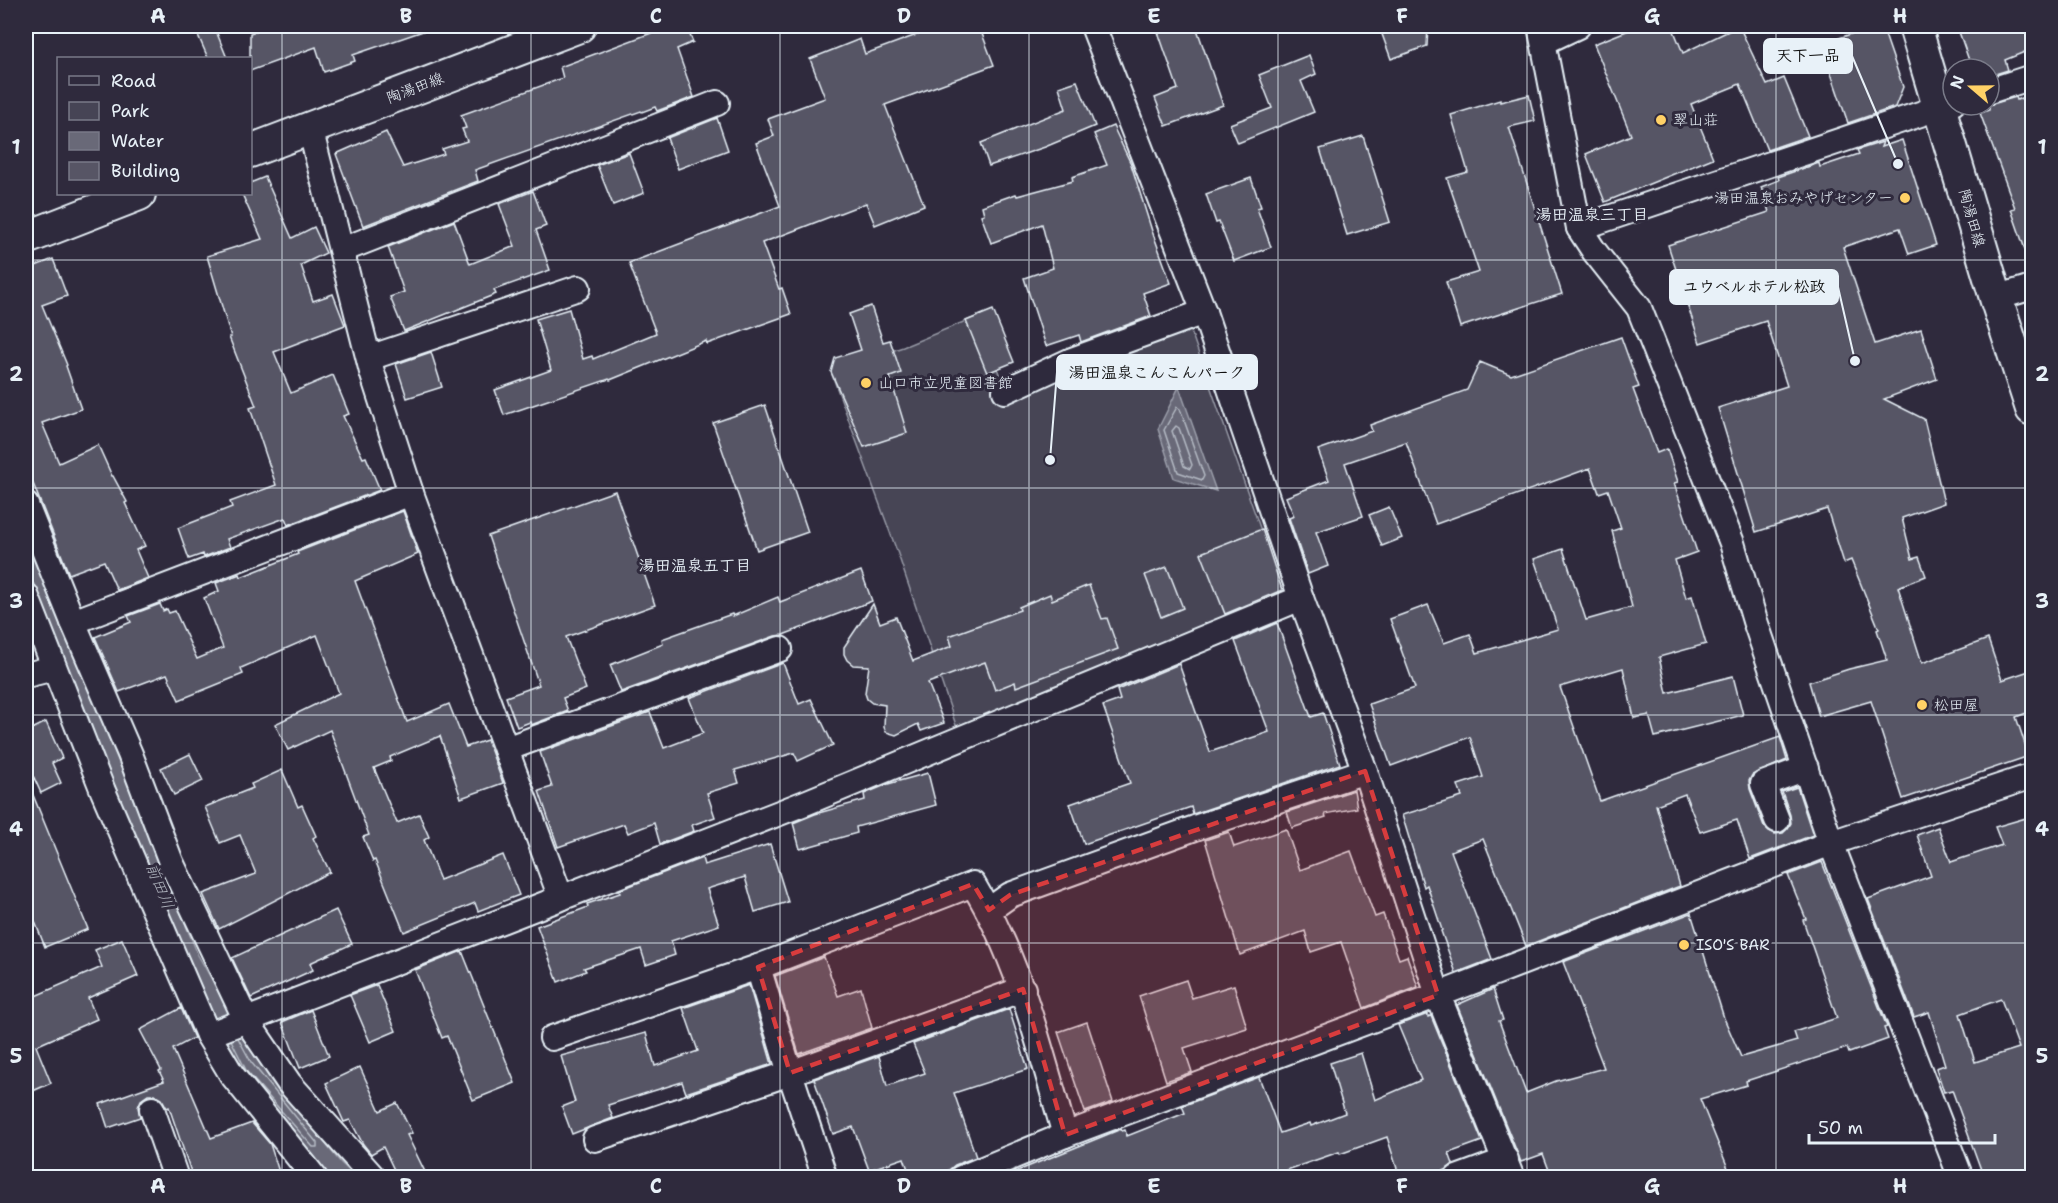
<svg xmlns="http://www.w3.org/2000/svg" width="2058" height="1203" font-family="'Shantell Sans','Klee One',sans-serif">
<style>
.green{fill:#464455;stroke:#979aa6;stroke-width:1.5}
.water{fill:#696978;stroke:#9c9fab;stroke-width:1.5}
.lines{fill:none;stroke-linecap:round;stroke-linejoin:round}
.shore{stroke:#b5bbc5;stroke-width:1.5}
.building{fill:#575565;stroke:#e8f1f8;stroke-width:1.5;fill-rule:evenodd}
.minor-casing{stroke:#e8f1f8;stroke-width:28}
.major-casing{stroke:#e8f1f8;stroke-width:36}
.minor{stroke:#2f2a3d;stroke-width:24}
.major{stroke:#2f2a3d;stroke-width:32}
.marked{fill:#d83c3d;fill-opacity:0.2;stroke:#d83c3d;stroke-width:4.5;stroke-dasharray:12 8;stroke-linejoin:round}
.grid{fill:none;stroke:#e8f1f8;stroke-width:1.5;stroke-opacity:0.55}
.poi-dot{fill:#ffd166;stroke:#2f2a3d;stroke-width:2}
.labels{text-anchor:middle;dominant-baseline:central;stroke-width:6;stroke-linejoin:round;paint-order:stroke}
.street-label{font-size:15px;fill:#e8f1f8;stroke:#2f2a3d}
.poi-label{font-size:15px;fill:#e8f1f8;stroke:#2f2a3d;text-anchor:start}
.neighbourhood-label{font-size:16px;font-weight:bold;fill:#e8f1f8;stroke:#2f2a3d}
.water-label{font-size:16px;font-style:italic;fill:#afb4be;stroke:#2f2a3d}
.leader{fill:none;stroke:#e8f1f8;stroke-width:2}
.callout-dot{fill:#e8f1f8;stroke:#2f2a3d;stroke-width:2}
.callout{fill:#e8f1f8;stroke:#e8f1f8;stroke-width:2}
.callout-label{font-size:16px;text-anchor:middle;font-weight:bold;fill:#111}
.neatline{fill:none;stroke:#e8f1f8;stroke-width:2}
.grid-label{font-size:20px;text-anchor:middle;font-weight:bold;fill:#e8f1f8}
</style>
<rect width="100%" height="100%" fill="#2f2a3d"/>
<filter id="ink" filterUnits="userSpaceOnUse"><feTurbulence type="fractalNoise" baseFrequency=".0167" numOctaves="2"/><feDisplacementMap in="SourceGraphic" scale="12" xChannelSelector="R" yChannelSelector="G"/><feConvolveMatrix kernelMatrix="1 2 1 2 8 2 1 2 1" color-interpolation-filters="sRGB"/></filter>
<g filter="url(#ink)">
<polygon class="green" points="978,316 1005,390 1189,326 1284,596 958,731 898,554 831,372 903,347"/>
<g class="water">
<polygon points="1179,387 1216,491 1174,478 1158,429"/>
<polygon points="26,536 198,955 256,1058 341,1163 356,1177 331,1177 242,1075 200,993 26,579"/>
</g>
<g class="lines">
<g class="shore">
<polygon points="1177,407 1180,409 1204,476 1202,480 1178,472 1164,430"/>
<polygon points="1176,426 1179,428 1192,465 1190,469 1184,466 1172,431"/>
<polyline points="231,1040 247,1072 313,1147 317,1147 317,1143 251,1062 238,1038"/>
</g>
</g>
<g class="building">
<polygon points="194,26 214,26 227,58 208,58"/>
<polygon points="270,26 429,26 429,29 353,55 355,61 324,72 316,47 250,71 250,33"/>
<polygon points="670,26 686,26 693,42 677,49 694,97 657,111 655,107 642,112 641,111 475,170 478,181 363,226 336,154 386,132 403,167 444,154 442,149 467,141 462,129 466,128 461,115 563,78 560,67"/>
<polygon points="941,26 979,26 994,65 885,105 924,205 875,225 866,203 762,243 779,289 782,288 791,314 707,344 706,341 610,380 609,379 504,415 495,390 551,370 536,319 569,309 583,359 592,356 593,359 656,333 629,263 780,206 756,143 774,136 768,119 825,98 810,59 860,39 865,54"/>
<polygon points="1156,26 1196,26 1223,105 1166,126 1155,98 1178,89"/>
<polygon points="1379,26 1428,26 1427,46 1391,59"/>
<polygon points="1639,26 1672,26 1683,53 1739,26 1767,85 1784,78 1808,136 1767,150 1740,84 1691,104 1713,158 1605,202 1586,154 1631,135 1594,44"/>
<polygon points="1875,26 1882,26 1903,87 1895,107 1848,123 1821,44"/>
<polygon points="1957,26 2032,26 2032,49 2005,60 2008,70 1989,76 1989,69 1972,69"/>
<polygon points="1309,55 1316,74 1301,81 1314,112 1238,143 1230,124 1272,108 1259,75"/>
<polygon points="1077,81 1095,126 1045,147 989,166 981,143 1066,109 1059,87"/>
<polygon points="2032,94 2032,260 2029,261 2011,209 2015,208 1980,113 1989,110 1989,105 2016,97 2017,100"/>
<polygon points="1529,95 1535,121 1509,127 1562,294 1460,327 1446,282 1479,272 1447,178 1468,172 1451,115 1500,100 1500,102"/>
<polygon points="717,118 728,150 678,169 667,138"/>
<polygon points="1113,126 1131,164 1152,231 1171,283 1143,293 1151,316 1081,342 1079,335 1046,346 1024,278 1053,268 1042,224 991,243 981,215 984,214 982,206 1016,194 1017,196 1073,181 1072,177 1107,165 1094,134"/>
<polygon points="1363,136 1390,222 1347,235 1320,149"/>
<polygon points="1902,140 1936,245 1909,254 1900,228 1843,247 1875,344 1921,329 1937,379 1884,399 1924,419 1944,503 1902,518 1912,559 1919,557 1926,576 1898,587 1922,663 1988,639 2002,680 2032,670 2032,711 2016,717 2029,756 1903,799 1871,701 1819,716 1809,682 1849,669 1887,660 1877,630 1879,629 1851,560 1844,563 1827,509 1756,532 1718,408 1787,386 1766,321 1700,343 1668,245 1769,212 1761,187 1779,180 1778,177 1819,163 1820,167 1859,154 1857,150 1883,142 1881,147"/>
<polygon points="629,153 644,193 613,205 597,165"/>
<polygon points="265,177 292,238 314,227 326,253 301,265 313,301 333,294 345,325 274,352 291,393 333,375 349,414 343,416 363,458 366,457 380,490 288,525 285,518 227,539 230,547 204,557 203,554 189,559 178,528 232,507 230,502 276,485 250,408 256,406 229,337 231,337 207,256 262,239 242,194 250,194 250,183"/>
<polygon points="1251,178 1261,207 1257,208 1271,247 1234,261 1219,222 1216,223 1206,194"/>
<polygon points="533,191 546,226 536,230 550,270 494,290 496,294 404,331 390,297 404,292 388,247 454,221 470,264 515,246 499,204"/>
<polygon points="53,259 67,296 42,305 67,365 66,366 81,409 42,423 59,463 98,445 112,476 113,476 127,502 125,503 145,546 136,550 148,578 117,590 104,561 69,574 26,466 26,268 26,270"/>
<polygon points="871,306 883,342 890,340 901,373 890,377 907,433 864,447 831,372 835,358 861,350 849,314"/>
<polygon points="993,310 1014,362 987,373 966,321"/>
<polygon points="1621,337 1639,387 1633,389 1657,453 1667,449 1678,482 1674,483 1697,552 1675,560 1686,598 1692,596 1706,644 1659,657 1667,693 1733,676 1743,715 1655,737 1649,715 1634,718 1623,668 1560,687 1600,801 1780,737 1787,760 1752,775 1749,781 1750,789 1764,826 1769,831 1775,834 1783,833 1788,828 1791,823 1790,815 1782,792 1797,787 1813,835 1750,859 1737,820 1700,832 1685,794 1656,805 1680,886 1526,946 1483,839 1451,851 1492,959 1456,973 1441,931 1442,930 1427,885 1424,887 1402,815 1462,797 1458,785 1483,777 1470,737 1391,766 1369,704 1415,688 1390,619 1428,605 1444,643 1470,634 1477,653 1558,629 1534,559 1563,549 1586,620 1632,607 1612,531 1621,528 1608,490 1599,493 1590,468 1436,524 1406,442 1345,463 1363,516 1316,532 1328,566 1308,574 1289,518 1294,516 1286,497 1329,480 1318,450 1372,431 1370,425 1467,390 1480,362 1511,375"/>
<polygon points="431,352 442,387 407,398 396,364"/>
<polygon points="765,405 808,532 757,550 713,423"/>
<polygon points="615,491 655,605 566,637 586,689 563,698 568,711 531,725 530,722 517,727 506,697 539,685 488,536"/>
<polygon points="1389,507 1402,538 1382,546 1369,515"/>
<polygon points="403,511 418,554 355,581 407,722 449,704 466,747 487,740 503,783 461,798 440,736 390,757 391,761 374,768 397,823 419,814 429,837 424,840 440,880 503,855 519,895 478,911 475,903 404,932 375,860 373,861 363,837 369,835 330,730 288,750 275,724 339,693 317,635 241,668 243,674 179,700 167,674 119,692 95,637 131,622 128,616 160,604 163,611 167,609 169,613 175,611 197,659 223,648 204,598 219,591 216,583 240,574 241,577 298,554 297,552"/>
<polygon points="1262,529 1282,590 1225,614 1201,553"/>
<polygon points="1167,567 1183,608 1161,617 1145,575"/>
<polygon points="861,571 872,601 783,635 775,636 621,692 610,665 663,644 662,639 732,614 733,616 778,597 780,602"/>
<polygon points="1089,585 1102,619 1107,618 1118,649 1016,687 1015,682 995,690 985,662 928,683 944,723 921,731 918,724 896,735 886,732 884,727 885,705 872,703 867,699 865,693 869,666 853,665 847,660 844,654 844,647 873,604 880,623 896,617 913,661 952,646 949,636 1020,610 1019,607 1050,594 1052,600"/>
<polygon points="1277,623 1311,717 1323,713 1340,764 1193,814 1191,807 1084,844 1070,804 1130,783 1103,706 1120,700 1117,690 1179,664 1210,752 1269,732 1235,641"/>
<polygon points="783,663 799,704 811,699 833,745 798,761 794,753 735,770 739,783 707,793 715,817 692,825 694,831 660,844 654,823 628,833 624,824 558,847 539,791 552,787 540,752 650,712 664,748 703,733 689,698"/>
<polygon points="46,722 62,758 52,763 61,783 41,793 26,760 26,732"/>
<polygon points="190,754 203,781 174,795 161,768"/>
<polygon points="282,770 298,807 302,805 316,836 313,838 330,872 219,929 203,894 256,874 240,835 220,843 205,807 253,788 251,784"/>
<polygon points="928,773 936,805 856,827 857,833 800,849 793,823 815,814 865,800 864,794 888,784"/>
<polygon points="26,778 88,929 45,947 26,899"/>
<polygon points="1354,790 1357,808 1325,814 1326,817 1292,828 1287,812"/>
<path d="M2026,818L2032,836V1171L2015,1178H1984L1952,1090L1944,1092L1936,1068L1945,1065L1929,1012L1914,1017L1868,899L1931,876L1917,835L1938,827L1951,862L2002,845L1995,827ZM2001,999L2019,1048L1975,1062L1960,1014Z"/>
<polygon points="1286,829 1300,870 1351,851 1375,917 1383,914 1399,959 1407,956 1418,987 1364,1008 1341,942 1311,952 1305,931 1240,955 1205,840 1229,832 1234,847"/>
<polygon points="770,844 788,902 755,912 745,877 707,889 719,925 671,941 675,955 646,965 641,949 584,968 586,971 558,982 537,926 588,907 587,904 620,893 619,890 702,858 704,865"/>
<polygon points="1822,862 1887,1027 1884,1028 1888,1039 1849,1053 1847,1048 1746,1081 1747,1085 1700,1099 1732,1178 1552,1178 1543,1154 1521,1162 1457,1005 1493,989 1503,1020 1499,1021 1526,1093 1556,1081 1604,1068 1563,962 1691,913 1724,1018 1741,1057 1797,1041 1794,1032 1837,1018 1803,920 1806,919 1788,875"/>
<polygon points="336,910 352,944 310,963 313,970 251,998 232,958"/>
<polygon points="122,939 138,976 88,998 97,1019 36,1046 51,1083 26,1094 26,1000 102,967 95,950"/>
<polygon points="462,951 515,1083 473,1100 447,1036 442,1038 415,970"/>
<polygon points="824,957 838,996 861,988 872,1028 799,1054 775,976"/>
<polygon points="1186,980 1192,998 1234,985 1247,1028 1184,1048 1192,1072 1166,1081 1139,996"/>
<polygon points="377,985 396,1031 370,1042 350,995"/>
<polygon points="749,985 772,1064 686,1093 682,1082 608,1105 613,1118 572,1134 562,1107 575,1102 561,1056 646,1033 655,1066 698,1051 683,1008"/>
<polygon points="181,1008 194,1038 173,1049 211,1138 252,1123 270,1144 281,1178 193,1178 169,1107 167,1108 162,1099 155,1095 148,1095 141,1100 138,1107 140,1117 108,1128 100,1104 164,1081 159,1071 161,1070 140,1030"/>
<polygon points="1009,1009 1028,1069 954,1093 976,1157 955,1165 949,1170 947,1178 911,1178 904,1158 869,1170 853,1127 833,1134 814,1079 879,1056 887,1086 925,1073 913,1044"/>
<polygon points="311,1010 329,1056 300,1068 282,1022"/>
<polygon points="1428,1014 1428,1017 1431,1016 1482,1141 1449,1153 1453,1164 1446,1170 1421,1178 1400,1178 1387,1137 1340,1154 1339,1152 1264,1178 1000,1178 1121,1129 1122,1131 1125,1130 1127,1136 1185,1113 1182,1106 1259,1077 1280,1133 1310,1123 1311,1126 1345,1113 1330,1063 1361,1053 1375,1100 1421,1080 1398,1025"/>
<polygon points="1087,1022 1113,1102 1085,1112 1058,1032"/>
<polygon points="360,1067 380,1111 397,1103 412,1133 407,1135 428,1178 398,1178 383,1147 371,1154 363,1144 350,1120 344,1122 326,1083"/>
</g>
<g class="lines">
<g class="minor-casing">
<g id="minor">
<polyline points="1093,26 1204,312 1301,598 1365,771 1438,995 1512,1178"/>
<polyline points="1540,26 1579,228 1594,251 1639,308 1732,543 1755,621 1831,843 1961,1178"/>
<polyline points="1544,42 1578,26"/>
<polyline points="1989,91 2032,77"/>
<polyline points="310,128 372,372 411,493 561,898"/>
<polyline points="1579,228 1953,103"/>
<polyline points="342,250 717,103"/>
<polyline points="1996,298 2032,287"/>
<polyline points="369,358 578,288"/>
<polyline points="1005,391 1072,360 1204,312"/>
<polyline points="26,505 73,622 130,754 171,862 246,1020 289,1083 374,1178"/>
<polyline points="26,595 103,791 208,1035 232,1075 315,1178"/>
<polyline points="73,622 411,493"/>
<polyline points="26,675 54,668"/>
<polyline points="506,749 780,649"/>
<polyline points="1777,820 1763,784 1806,768"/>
<polyline points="989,910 1010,895 1195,828 1365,771"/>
<polyline points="758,967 790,1073 825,1178"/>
<polyline points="208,1035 805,803 1301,598"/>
<path d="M552,1038L758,967L973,884C1020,961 1040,1049 1065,1135"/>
<polyline points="152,1109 176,1178"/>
<polyline points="595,1139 790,1073 1023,989"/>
<polyline points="961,1178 1065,1135 1438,995 1831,843 2032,776"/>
<polyline points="1457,1178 1506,1160"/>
</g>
</g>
<g class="major-casing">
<g id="major">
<polyline points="1915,26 1996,298 2032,409"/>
<polyline points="250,151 579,26"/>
<polyline points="26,238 139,194"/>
</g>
</g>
<use href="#minor" class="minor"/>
<use href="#major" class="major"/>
</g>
</g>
<path class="marked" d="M1365,771L1438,995L1065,1135L1023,989L790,1073L758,967L973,884L989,910L1010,895Z"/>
<path class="grid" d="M282,26V1178M531,26V1178M780,26V1178M1029,26V1178M1278,26V1178M1527,26V1178M1776,26V1178M26,260H2032M26,488H2032M26,715H2032M26,943H2032"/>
<g class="poi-dot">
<circle cx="1661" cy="120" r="6"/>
<circle cx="1905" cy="198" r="6"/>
<circle cx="866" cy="383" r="6"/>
<circle cx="1922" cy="705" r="6"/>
<circle cx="1684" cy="945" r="6"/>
</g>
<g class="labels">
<g class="street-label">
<text transform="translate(415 88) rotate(-21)">陶湯田線</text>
<text transform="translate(1972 218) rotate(74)">陶湯田線</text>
</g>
<g class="poi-label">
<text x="1673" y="120">翠山荘</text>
<text x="1893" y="198" text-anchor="end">湯田温泉おみやげセンター</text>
<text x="878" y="383">山口市立児童図書館</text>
<text x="1934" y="705">松田屋</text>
<text x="1696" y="945">ISO'S BAR</text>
</g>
<g class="neighbourhood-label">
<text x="1592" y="214">湯田温泉三丁目</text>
<text x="695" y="565">湯田温泉五丁目</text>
</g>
<g class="water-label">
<text transform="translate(160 886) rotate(68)">前田川</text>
</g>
</g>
<path class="leader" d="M1898 164L1852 56M1855 361L1838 287M1050 460L1057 372"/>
<g class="callout-dot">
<circle cx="1898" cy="164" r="6"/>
<circle cx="1855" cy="361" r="6"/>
<circle cx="1050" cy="460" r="6"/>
</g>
<g class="callout">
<rect x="1764" y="39" width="88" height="34" rx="6"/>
<rect x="1670" y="270" width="168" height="34" rx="6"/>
<rect x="1057" y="355" width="200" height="34" rx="6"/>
</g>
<g class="callout-label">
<text x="1808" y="61">天下一品</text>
<text x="1754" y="292">ユウベルホテル松政</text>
<text x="1157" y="378">湯田温泉こんこんパーク</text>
</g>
<rect width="2058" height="1203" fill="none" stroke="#2f2a3d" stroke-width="66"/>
<rect x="57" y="57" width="195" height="138" fill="#2f2a3d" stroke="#797a88" stroke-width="1.5"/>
<rect x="69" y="76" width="30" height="9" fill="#2f2a3d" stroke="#797a88" stroke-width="1.5"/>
<text x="111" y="87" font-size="18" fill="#e8f1f8">Road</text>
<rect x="69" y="102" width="30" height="18" fill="#464455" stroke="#797a88" stroke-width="1.5"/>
<text x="111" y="117" font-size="18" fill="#e8f1f8">Park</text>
<rect x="69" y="132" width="30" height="18" fill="#696978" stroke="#797a88" stroke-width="1.5"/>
<text x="111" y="147" font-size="18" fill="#e8f1f8">Water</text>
<rect x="69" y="162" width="30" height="18" fill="#575565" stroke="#797a88" stroke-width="1.5"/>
<text x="111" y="177" font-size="18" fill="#e8f1f8">Building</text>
<g transform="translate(1971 87) rotate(290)"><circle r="28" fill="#2f2a3d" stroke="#797a88" stroke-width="1.5"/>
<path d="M0-4.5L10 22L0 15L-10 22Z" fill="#ffd166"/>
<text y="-9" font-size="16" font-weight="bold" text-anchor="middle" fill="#e8f1f8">N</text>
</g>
<path d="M1809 1134v9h186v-9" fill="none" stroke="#e8f1f8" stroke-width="3"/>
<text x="1818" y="1134" font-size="18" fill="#e8f1f8" stroke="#2f2a3d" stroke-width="4.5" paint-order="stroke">50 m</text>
<rect x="33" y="33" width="1992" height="1137" class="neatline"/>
<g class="grid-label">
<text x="158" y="23">A</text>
<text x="406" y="23">B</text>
<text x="656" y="23">C</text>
<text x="904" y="23">D</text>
<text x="1154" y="23">E</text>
<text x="1402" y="23">F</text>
<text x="1652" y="23">G</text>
<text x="1900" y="23">H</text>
<text x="16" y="154">1</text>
<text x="2042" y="154">1</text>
<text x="16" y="381">2</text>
<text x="2042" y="381">2</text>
<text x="16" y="608">3</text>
<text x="2042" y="608">3</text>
<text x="16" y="836">4</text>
<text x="2042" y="836">4</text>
<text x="16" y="1063">5</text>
<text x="2042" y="1063">5</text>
<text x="158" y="1193">A</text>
<text x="406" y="1193">B</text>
<text x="656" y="1193">C</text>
<text x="904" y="1193">D</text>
<text x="1154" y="1193">E</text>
<text x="1402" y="1193">F</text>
<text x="1652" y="1193">G</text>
<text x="1900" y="1193">H</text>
</g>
</svg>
